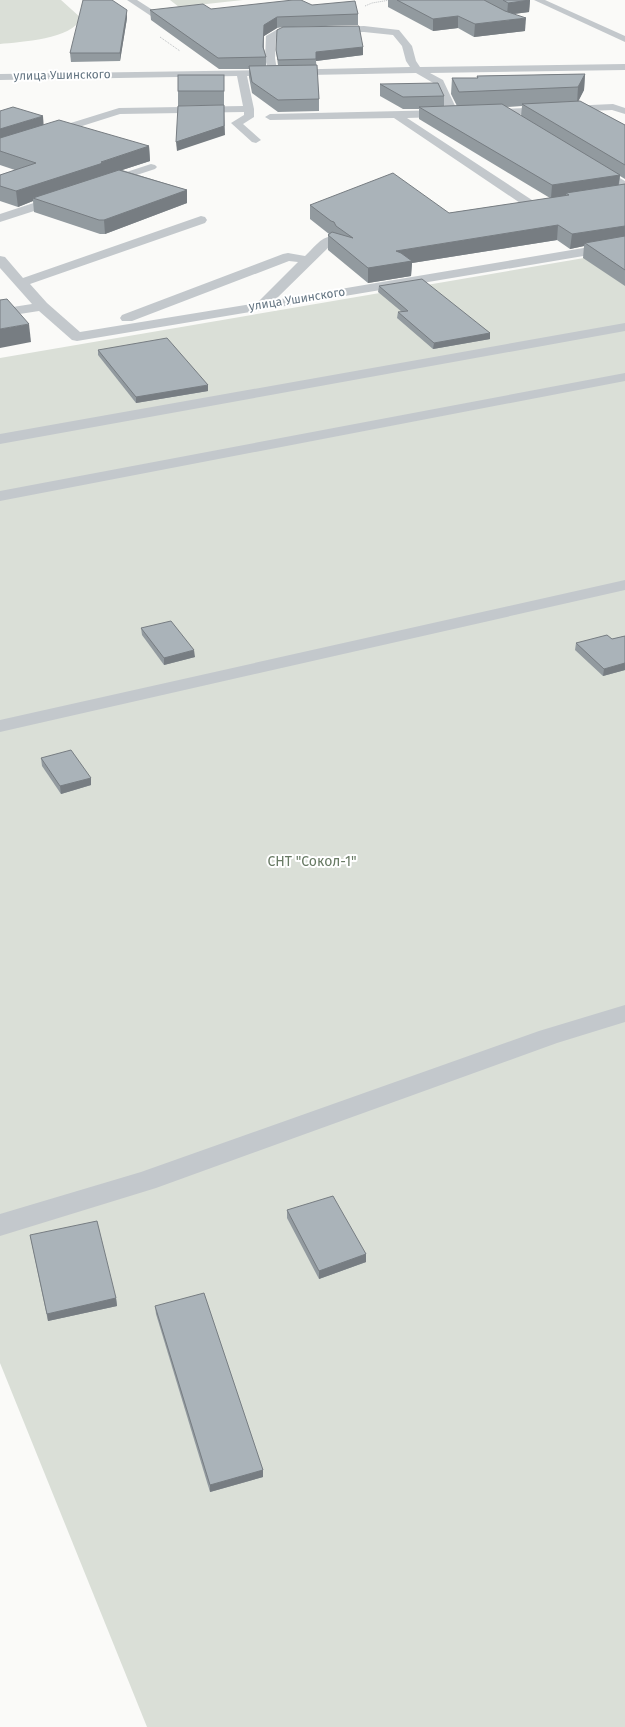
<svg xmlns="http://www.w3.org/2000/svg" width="625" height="1727" font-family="'Fira Sans',sans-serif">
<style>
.green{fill:#dadfd7}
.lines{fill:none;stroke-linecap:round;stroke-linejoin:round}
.path{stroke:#bbbfc2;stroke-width:1;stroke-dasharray:1 1;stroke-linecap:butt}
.minor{fill:#c3c8cc;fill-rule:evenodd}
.wall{fill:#929a9f;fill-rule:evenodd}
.shaded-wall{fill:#777d82}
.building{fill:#aab3b9;stroke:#777d82}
.labels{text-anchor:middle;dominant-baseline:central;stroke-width:4;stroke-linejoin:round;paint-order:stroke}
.far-street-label{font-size:12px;fill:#657683;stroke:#fff}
.park-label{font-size:14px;fill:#687a64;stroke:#fff}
</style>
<rect width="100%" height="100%" fill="#fafaf8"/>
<g class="green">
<path d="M0,0H61L81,18C73,39 20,42 0,44Z"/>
<polygon points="170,0 243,0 179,7"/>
<polygon points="625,251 625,1727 147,1727 0,1363 0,358"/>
</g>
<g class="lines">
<g class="path">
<polyline points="365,6 372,3 390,0"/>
<polyline points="160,37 180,51"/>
</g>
<g class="minor">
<polygon points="127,0 137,0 162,16 160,18 154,18"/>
<polygon points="534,0 545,0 625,36 625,42"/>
<path d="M364,26L399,30L412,46L416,61L420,67L625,64V70L430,73L443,80L457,110H475L480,113L475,116L407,118L535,202L554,199L558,200L560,203L558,206C549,208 538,211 529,209L394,118L270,120L265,117L270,114L446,110L435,84L416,73L247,76L254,109V117L243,124L261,140L256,143L252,142L231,123L244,115V112L120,114L0,152V145L119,108L243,106L237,76L0,80V74L268,70L265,58L266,36L278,29ZM364,32L393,35L402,46L406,61L410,67L277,70L275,58L276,37L283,34Z"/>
<polygon points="613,104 625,108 625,114 612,110 504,115 499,112 504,109"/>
<polygon points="594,163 625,181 625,189 621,188 590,168 588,166 590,164"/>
<polygon points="151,164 155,165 157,167 155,169 103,186 99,185 97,183 99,181"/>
<polygon points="61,194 65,195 67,198 65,201 0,222 0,214"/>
<path d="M201,216L205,217L207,220L205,223L30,284L47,303L80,332L257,303L298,262L289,261L132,321H122L120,318L122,315L283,254L288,253L305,256C313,249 322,235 333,237L335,240L333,243L275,300L625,241V249L77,341L72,340L39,311L0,317V309L32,304L0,268V256L5,257L23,278Z"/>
<polygon points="625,323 625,331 0,444 0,434"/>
<polygon points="625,373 625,381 0,501 0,491"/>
<polygon points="625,580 625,590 0,732 0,720"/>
<polygon points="625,1005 625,1022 557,1043 156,1188 0,1236 0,1214 141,1172 539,1031"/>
</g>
</g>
<g class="wall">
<polygon points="388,0 530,0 529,12 513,14 525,31 474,37 458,28 433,31 388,7"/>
<path d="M312,5L358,14V25L293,27L363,47V55L316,61L319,99V111L278,112L252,93L249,77V69H219L151,20L150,10L211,9ZM283,27L276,50L277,58L278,65L266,66V57L264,49V36L277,28Z"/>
<polygon points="127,18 120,61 71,62 70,53"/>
<path d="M585,74L584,90L578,101L625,125V179L620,176L619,185L625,184V286L583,258L584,246L570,249L557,240L412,263L411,276L368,283L328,250V235L329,234L310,219V205L449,213L550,198L419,119V109H403L380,96V84L444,96V106H457L451,94L452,78H477V76ZM522,106L521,116L506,107Z"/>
<polygon points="224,75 224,105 178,106 178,91"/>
<polygon points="0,111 44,125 149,146 150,161 122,170 187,190 187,203 105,234 100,234 34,212 33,201 18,207 0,201 0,175 15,170 0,165"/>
<polygon points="379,286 490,333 490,339 433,349 397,318 398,312 402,312 378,292"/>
<polygon points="98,350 208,391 136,403 98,355"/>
<polygon points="141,628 195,657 164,665 142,635"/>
<polygon points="625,636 625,670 603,676 575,650 576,643 612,639"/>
<polygon points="41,758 91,778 91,785 61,794 42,766"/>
<polygon points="287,1210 366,1254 366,1262 319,1279 287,1218"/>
<polygon points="30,1235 116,1298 117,1306 48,1321"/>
<polygon points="155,1306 263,1470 263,1477 210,1492 156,1314"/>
</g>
<g class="shaded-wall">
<polygon points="530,0 529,12 507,15 508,3"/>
<polygon points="127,10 127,18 120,61 120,53"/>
<polygon points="458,16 458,28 433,31 433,19"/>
<polygon points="277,17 277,28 264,36 264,58 264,25"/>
<polygon points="526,18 525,31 474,37 475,24"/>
<polygon points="363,47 363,55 316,61 316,52"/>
<polygon points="585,74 584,90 577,104 578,87"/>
<polygon points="224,105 225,135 177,151 176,142"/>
<polygon points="43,116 44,130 0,143 0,129"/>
<polygon points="149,146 150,161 104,176 33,198 33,201 18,207 16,191"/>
<polygon points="620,175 618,188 566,193 566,196 551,198 552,185"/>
<polygon points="187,190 187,203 105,234 104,220"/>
<polygon points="558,225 557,240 412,263 411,276 368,283 368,268 396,251"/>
<polygon points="625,226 625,237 585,243 584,246 570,249 572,234"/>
<polygon points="29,324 31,342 0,348 0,329"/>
<polygon points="490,333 490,339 433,349 434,343"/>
<polygon points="208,385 208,391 136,403 136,397"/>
<polygon points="194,650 195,657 164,665 164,658"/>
<polygon points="625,663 625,670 603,676 604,669"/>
<polygon points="91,778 91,785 61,794 60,786"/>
<polygon points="366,1254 366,1262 319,1279 319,1271"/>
<polygon points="116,1298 117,1306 48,1321 47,1314"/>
<polygon points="263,1470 263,1477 210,1492 210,1485"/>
</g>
<g class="building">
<polygon points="83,0 112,0 127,10 120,53 70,53"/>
<polygon points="293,0 301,0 312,5 355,1 358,14 277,17 264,25 263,47 266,57 218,58 150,10 203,4 211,9"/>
<polygon points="397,0 484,0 505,11 526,18 475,24 458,16 433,19"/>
<polygon points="503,0 530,0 508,3"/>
<polygon points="359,26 363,47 316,52 316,59 278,60 276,50 277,30 283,27"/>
<polygon points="317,65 319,99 278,100 252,82 249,66"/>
<polygon points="585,74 578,87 459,92 452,78 478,78 477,76"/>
<rect x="178" y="75" width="46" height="16"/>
<polygon points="438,83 444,96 403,97 380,84"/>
<polygon points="580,101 625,125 625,165 522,104"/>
<polygon points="502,104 620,175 552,185 419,107"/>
<polygon points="224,105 224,126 176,142 178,106"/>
<polygon points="13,107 43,116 0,129 0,111"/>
<polygon points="59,120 149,146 101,162 103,163 16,191 0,186 0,175 36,163 0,151 0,138"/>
<polygon points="119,170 187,190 104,220 99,220 33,198"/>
<polygon points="393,173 449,213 569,195 566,193 625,184 625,226 572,234 558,225 396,251 401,253 412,261 368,268 328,235 332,232 353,238 336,226 334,222 331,221 310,205"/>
<polygon points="625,236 625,270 585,243"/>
<polygon points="422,279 490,333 434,343 398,312 408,311 379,286"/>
<polygon points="7,299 29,324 0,329 0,300"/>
<polygon points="167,338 208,385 136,397 98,350"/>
<polygon points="171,621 194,650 164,658 141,628"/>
<polygon points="607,635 612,639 625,636 625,663 604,669 576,643"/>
<polygon points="71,750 91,778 60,786 41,758"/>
<polygon points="333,1196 366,1254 319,1271 287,1210"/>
<polygon points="97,1221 116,1298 47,1314 30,1235"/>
<polygon points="204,1293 263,1470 210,1485 155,1306"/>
</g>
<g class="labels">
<g class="far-street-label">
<text transform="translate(62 75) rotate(-1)">улица Ушинского</text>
<text transform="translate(297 299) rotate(-9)">улица Ушинского</text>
</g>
<g class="park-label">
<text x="312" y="861">СНТ "Сокол-1"</text>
</g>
</g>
</svg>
